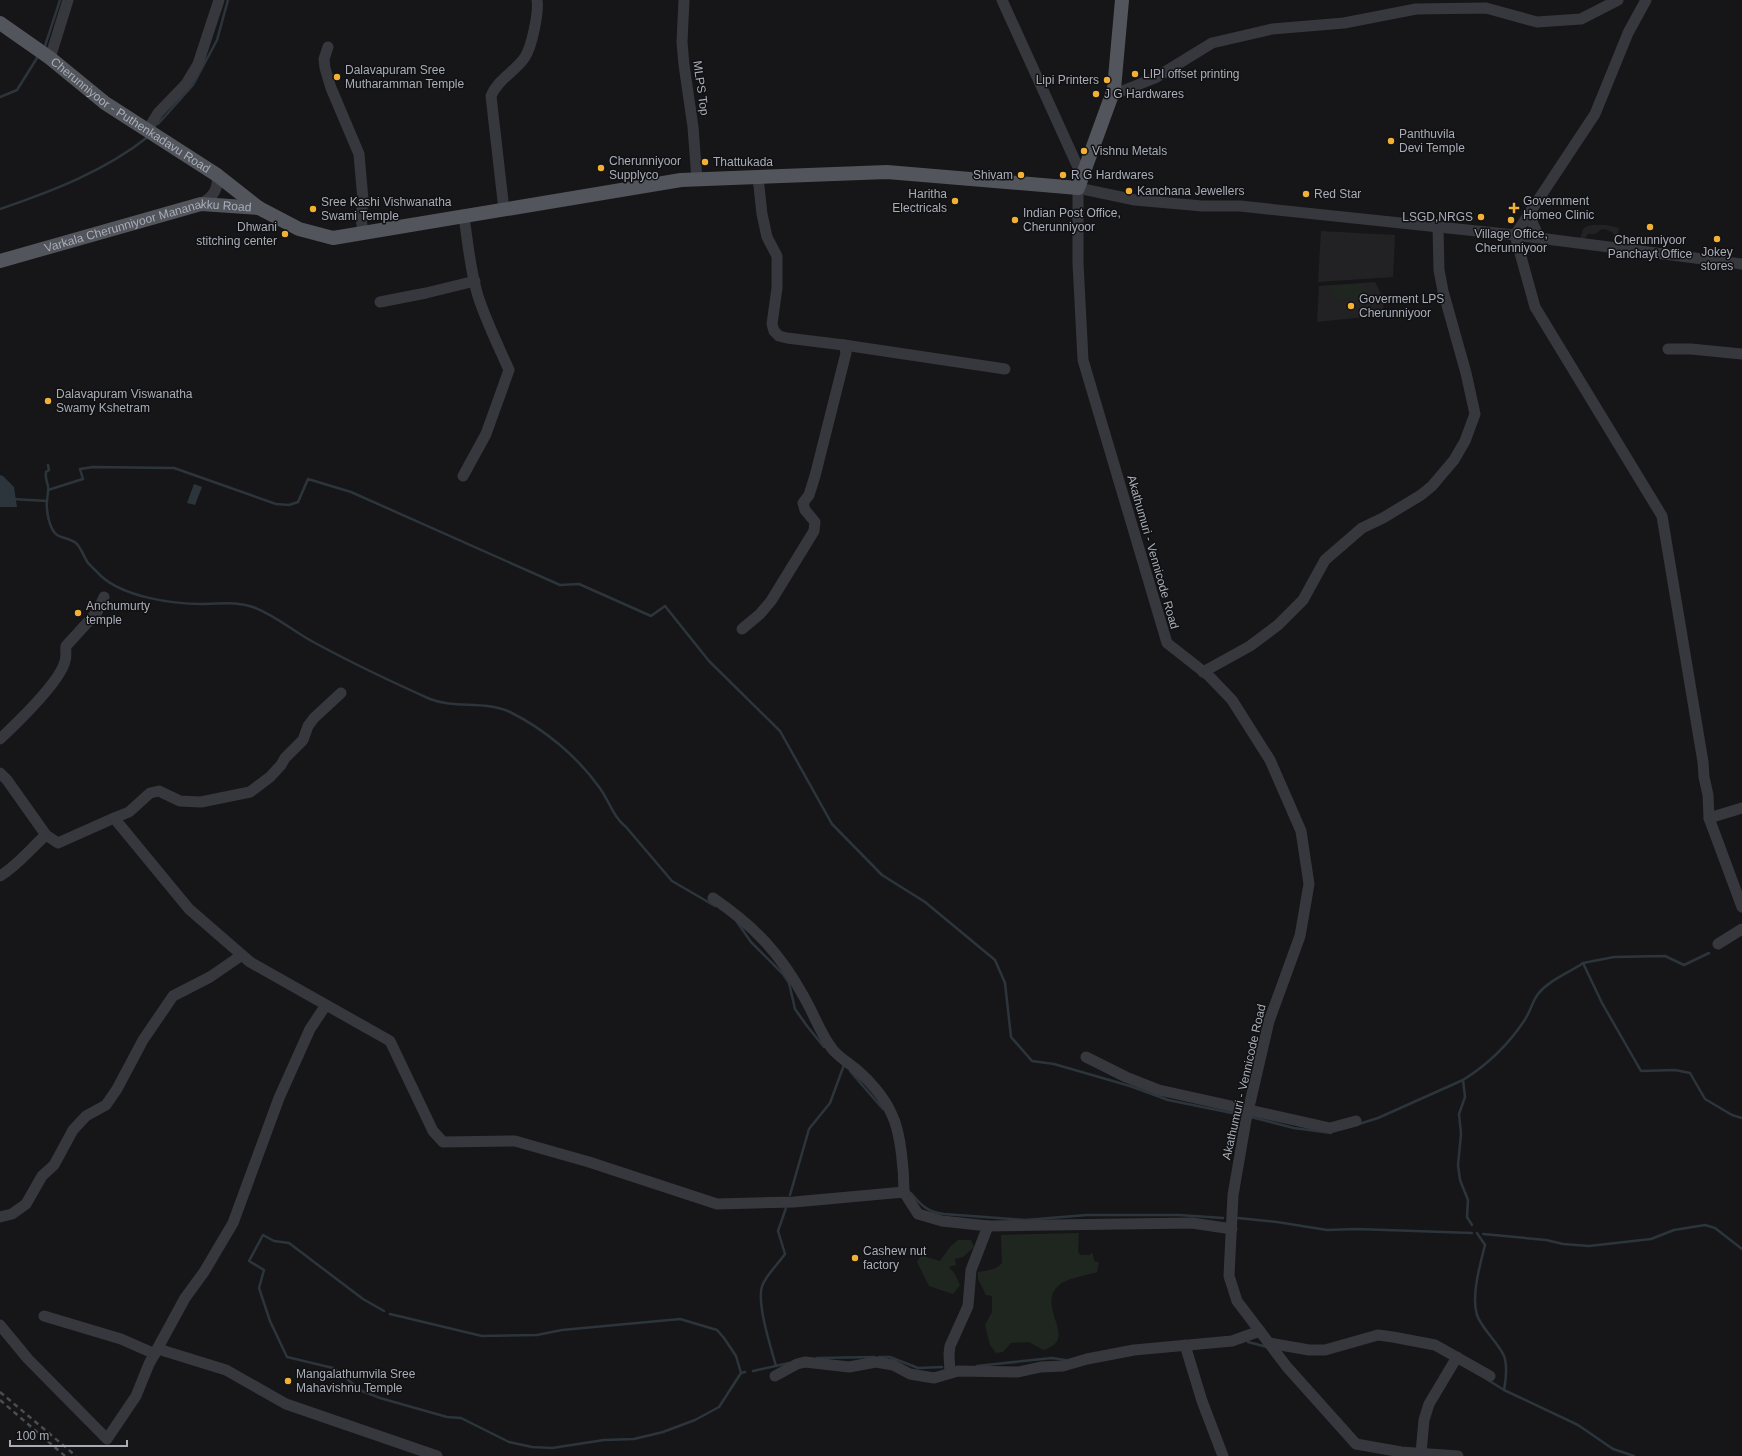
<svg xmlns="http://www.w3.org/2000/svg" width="1742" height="1456" font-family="Helvetica,sans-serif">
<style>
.built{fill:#222225}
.green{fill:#1e261f}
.water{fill:#2c353c}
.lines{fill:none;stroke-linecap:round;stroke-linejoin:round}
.stream{stroke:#2c353c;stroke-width:2.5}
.minor{stroke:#37383d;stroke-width:11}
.major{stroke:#53555c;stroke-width:14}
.rail{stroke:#4a4c52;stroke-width:2.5;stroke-dasharray:5 4;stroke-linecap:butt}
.poi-dot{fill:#f2b134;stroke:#111113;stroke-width:1.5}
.labels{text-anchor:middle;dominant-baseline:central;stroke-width:3;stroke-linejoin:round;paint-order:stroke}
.poi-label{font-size:12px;fill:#a8adb8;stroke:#111113;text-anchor:start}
.street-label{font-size:12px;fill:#a8adb8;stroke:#111113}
</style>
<rect width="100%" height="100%" fill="#161618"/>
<g class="built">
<polygon points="1593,225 1606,225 1619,228 1617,243 1614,242 1615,236 1613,233 1608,230 1602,229 1595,234 1588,234 1584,239 1580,239 1583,229 1587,226"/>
<polygon points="1321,231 1395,235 1393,277 1318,282"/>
<polygon points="1375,282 1383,298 1384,315 1317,322 1319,286"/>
</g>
<g class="green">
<polygon points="1365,283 1363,297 1333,299 1332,286"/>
<path d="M1079,1233L1078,1251L1080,1255H1090L1092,1252L1095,1262H1099L1097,1272C1085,1276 1065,1278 1057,1287C1037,1309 1080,1340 1043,1350L1029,1342L1011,1343L1003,1352L996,1353L990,1345L985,1325L992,1312V1296L986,1295L978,1279V1272C987,1270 995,1271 1002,1263L1001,1235Z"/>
<polygon points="958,1240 971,1240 974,1247 963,1257 955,1259 956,1265 949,1267 955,1274 960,1285 953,1294 929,1286 917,1262 920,1257 923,1256 940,1261 950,1247"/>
</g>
<g class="water">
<polygon points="0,475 3,476 14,487 17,507 0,507"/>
<polygon points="194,484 202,487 195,505 187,503"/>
</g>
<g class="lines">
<g class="stream">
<polyline points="45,46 60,0"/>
<polyline points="0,97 17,90 37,58"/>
<polyline points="158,124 193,85 217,40 228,0"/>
<path d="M0,209C53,191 105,171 149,136"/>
<path d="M48,465L49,470L46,472C45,478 47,482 48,486C49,491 47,497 47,501C46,510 49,529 57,535C63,539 71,538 77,544C82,550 84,557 88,563C90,565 98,573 101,576C124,597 172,604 202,604C220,604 237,601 253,607C277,616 295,633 317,644C354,664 392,682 430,699C455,709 485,700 510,712C544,729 577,756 599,787C609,800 613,817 626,827L672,881L715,906"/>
<polyline points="48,490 83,479 80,469 93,467 174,468 276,504 289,505 298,502 308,479 351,492 560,585 579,584 651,616 665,606 709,661 780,731 832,824 882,875 925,902 995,960 1005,983 1011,1037 1032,1061 1054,1064 1130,1086 1168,1100 1242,1115"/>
<polyline points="13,499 47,501"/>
<polyline points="737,922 751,942 783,974 789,983 795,1009 807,1026 824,1047"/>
<polyline points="1583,963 1614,957 1665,956 1684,965 1709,953"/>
<polyline points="850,1071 883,1109"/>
<polyline points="1251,1117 1294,1128 1331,1133"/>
<polyline points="1359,1124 1378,1118 1463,1080"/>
<path d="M911,1193C921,1205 927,1212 944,1214L1025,1220L1087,1215H1179L1223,1218"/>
<polyline points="790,1195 809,1129 830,1103 844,1065"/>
<polyline points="1238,1218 1277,1222 1327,1230 1357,1229 1472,1233"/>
<path d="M1472,1225L1467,1217L1468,1200L1460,1180L1458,1165L1461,1134L1459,1114L1465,1097L1463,1080C1487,1065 1508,1045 1524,1021C1530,1013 1532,1002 1538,994C1549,980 1569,973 1583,963L1602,1003L1641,1071L1675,1070L1690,1073L1705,1099L1732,1115L1742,1118"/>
<path d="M1477,1233L1485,1245C1480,1265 1471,1296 1477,1315C1482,1330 1503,1347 1505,1359C1507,1369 1506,1380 1504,1390L1488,1380"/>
<polyline points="1483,1234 1546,1240 1563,1244 1589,1246 1651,1239 1674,1230 1705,1225 1715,1228 1742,1249"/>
<polyline points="390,1314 482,1336 537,1335 562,1330 680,1319 717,1330 724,1338 736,1356 741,1373 745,1372"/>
<polyline points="1248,1342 1267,1347"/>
<polyline points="879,1357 890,1357 918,1368 942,1367"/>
<polyline points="817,1358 874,1357"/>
<path d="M776,1366C771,1348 755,1299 763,1284C768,1273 778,1264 785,1254L778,1231L786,1208"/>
<polyline points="977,1366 1052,1358 1065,1360"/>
<polyline points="753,1371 789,1363"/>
<polyline points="339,1372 333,1368 287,1357 270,1321 259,1288 264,1270 249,1261 263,1235 274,1241 289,1243 363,1299 384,1311"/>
<polyline points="343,1376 362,1391 380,1398 447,1417 461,1418 509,1442 532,1447 552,1448 604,1440 634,1439 663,1432 695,1420 719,1407 741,1373"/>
<polyline points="1504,1390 1578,1425 1613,1449 1634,1456"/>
</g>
<g class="minor">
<polyline points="684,0 682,42 684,65 693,127 697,180"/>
<polyline points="1002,0 1082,176"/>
<polyline points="328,47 324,59 325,68 331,88 359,154 363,200 361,218 363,233"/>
<polyline points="50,58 68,0"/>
<polyline points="1112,95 1155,78 1212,43 1272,29 1344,23 1416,9 1486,8 1537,22 1581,19 1618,0"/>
<polyline points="147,131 158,113 186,84 198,64 219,0"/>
<path d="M201,204C213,197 219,189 217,175"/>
<path d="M504,210L491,96C498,79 516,71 525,57C532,46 539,12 537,0"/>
<polyline points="1530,212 1533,224 1539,237"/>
<polyline points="1742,264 1515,235 1535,307 1662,516 1703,762 1704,777 1708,795 1709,818 1742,907"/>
<polyline points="380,302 426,293 475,281"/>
<polyline points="844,345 1005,369"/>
<polyline points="1668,349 1691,349 1742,354"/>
<path d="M463,476L486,434L509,370C498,345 486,321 478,296C470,270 468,243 464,217"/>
<polyline points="742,629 760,614 771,601 814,531 815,522 805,510 803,503 809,495 815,476 846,353 844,345 787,338 779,336 774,331 772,324 777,288 777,256 767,237 762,214 758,177"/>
<polyline points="1203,672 1250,646 1278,625 1303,600 1325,560 1362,528 1383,518 1421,495 1432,486 1454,460 1465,441 1475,414 1466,373 1443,291 1439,270 1438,227"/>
<path d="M0,739C17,723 60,682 65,661C67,656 65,651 66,646L97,612L104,597"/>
<polyline points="0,773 7,780 46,835 58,843 114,818 189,909 250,962 390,1041 433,1131 443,1142 515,1141 589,1162 717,1204 794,1202 904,1192 918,1214 942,1221 988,1226 1192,1223 1232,1229"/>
<polyline points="114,818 129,812 150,793 159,791 180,801 201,802 250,792 270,777 281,765 285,758 303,740 308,726 314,718 341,693"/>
<polyline points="1709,818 1742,808"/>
<path d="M0,876C18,865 30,849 46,835"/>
<path d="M713,898C754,926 780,953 804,997C814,1014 821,1035 833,1050C840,1058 849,1063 857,1070C870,1081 885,1098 892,1115C901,1133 904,1172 904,1192"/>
<polyline points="1718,944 1742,929"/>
<polyline points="1086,1057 1126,1077 1159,1090 1330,1128 1356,1121"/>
<polyline points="0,1217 12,1214 26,1204 42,1176 54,1165 73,1130 86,1116 106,1105 117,1089 143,1040 173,996 210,977 242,955"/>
<polyline points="44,1316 121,1339 155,1354"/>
<polyline points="0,1325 28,1359 107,1439 136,1396 149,1364 185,1298 204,1272 233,1223 279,1098 310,1029 326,1005"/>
<polyline points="1269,1343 1309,1350 1325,1350 1378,1335 1393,1337 1435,1345 1490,1376"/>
<polyline points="1185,1345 1202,1401 1223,1456"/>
<polyline points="158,1349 226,1370 286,1404 437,1456"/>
<polyline points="950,1373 949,1354 950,1346 968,1306 971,1270 988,1226"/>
<polyline points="775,1376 797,1364 805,1362 849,1367 876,1362 893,1365 910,1374 934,1378 958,1371 1018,1372 1041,1367 1063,1366 1087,1359 1134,1350 1232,1341 1260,1331"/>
<polyline points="1421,1453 1424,1420 1429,1404 1457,1357"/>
<polyline points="1458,1456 1401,1452 1356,1444 1287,1367 1237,1301 1229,1276 1233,1195 1246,1120 1269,1021 1300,936 1309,884 1301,831 1270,760 1232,700 1209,676 1167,643 1083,360 1078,263 1078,188 1135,200 1202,206 1240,206 1515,235 1595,114 1628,33 1646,0"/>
</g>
<g class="major">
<path id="s1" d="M0,23L50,58L105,103L217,175L259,208"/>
<path id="s2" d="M0,261L201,204L259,208L299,229L333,238L681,180L887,172L1078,188L1114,89L1122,0"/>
</g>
<g class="rail">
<polyline points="0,1392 76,1456"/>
<polyline points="0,1400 65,1456"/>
</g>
</g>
<g class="poi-dot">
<circle cx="1135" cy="74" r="4"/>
<circle cx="337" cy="77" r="4"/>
<circle cx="1107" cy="80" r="4"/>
<circle cx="1096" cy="94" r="4"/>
<circle cx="1391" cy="141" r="4"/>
<circle cx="1084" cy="151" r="4"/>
<circle cx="705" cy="162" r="4"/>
<circle cx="601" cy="168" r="4"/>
<circle cx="1021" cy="175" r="4"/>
<circle cx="1063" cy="175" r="4"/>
<circle cx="1129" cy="191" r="4"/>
<circle cx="1306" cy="194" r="4"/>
<circle cx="955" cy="201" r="4"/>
<path d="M1512 202h4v4h4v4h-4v4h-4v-4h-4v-4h4z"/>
<circle cx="313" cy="209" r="4"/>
<circle cx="1481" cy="217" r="4"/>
<circle cx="1015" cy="220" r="4"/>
<circle cx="1511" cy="220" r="4"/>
<circle cx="1650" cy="227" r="4"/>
<circle cx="285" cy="234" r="4"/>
<circle cx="1717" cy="239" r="4"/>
<circle cx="1351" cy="306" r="4"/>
<circle cx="48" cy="401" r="4"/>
<circle cx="78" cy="613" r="4"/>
<circle cx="855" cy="1258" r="4"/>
<circle cx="288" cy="1381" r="4"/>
</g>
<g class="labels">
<g class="poi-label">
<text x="345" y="70">Dalavapuram Sree<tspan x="345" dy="14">Mutharamman Temple</tspan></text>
<text x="1143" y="74">LIPI offset printing</text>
<text x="1099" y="80" text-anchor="end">Lipi Printers</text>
<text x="1104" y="94">J G Hardwares</text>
<text x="1399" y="134">Panthuvila<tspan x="1399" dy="14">Devi Temple</tspan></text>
<text x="1092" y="151">Vishnu Metals</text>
<text x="609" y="161">Cherunniyoor<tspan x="609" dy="14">Supplyco</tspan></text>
<text x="713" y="162">Thattukada</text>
<text x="1013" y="175" text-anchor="end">Shivam</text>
<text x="1071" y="175">R G Hardwares</text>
<text x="1137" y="191">Kanchana Jewellers</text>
<text x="947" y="194" text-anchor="end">Haritha<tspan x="947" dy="14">Electricals</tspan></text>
<text x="1314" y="194">Red Star</text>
<text x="1523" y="201">Government<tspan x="1523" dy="14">Homeo Clinic</tspan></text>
<text x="321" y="202">Sree Kashi Vishwanatha<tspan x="321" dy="14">Swami Temple</tspan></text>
<text x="1023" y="213">Indian Post Office,<tspan x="1023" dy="14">Cherunniyoor</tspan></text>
<text x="1473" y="217" text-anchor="end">LSGD,NRGS</text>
<text x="277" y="227" text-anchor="end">Dhwani<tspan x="277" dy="14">stitching center</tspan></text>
<text x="1511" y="234" text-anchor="middle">Village Office,<tspan x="1511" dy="14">Cherunniyoor</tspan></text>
<text x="1650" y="240" text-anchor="middle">Cherunniyoor<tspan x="1650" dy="14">Panchayt Office</tspan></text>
<text x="1717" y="252" text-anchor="middle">Jokey<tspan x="1717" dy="14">stores</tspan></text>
<text x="1359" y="299">Goverment LPS<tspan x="1359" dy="14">Cherunniyoor</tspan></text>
<text x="56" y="394">Dalavapuram Viswanatha<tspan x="56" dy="14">Swamy Kshetram</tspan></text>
<text x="86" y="606">Anchumurty<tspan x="86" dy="14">temple</tspan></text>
<text x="863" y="1251">Cashew nut<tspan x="863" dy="14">factory</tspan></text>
<text x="296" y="1374">Mangalathumvila Sree<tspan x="296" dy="14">Mahavishnu Temple</tspan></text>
</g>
<g class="street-label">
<text transform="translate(701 88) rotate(82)">MLPS Top</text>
<text stroke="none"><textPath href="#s1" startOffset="160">Cherunniyoor - Puthenkadavu Road</textPath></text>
<text stroke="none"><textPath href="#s2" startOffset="153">Varkala Cherunniyoor Mananakku Road</textPath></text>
<text transform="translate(1153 552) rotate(74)">Akathumuri - Vennicode Road</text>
<text transform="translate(1244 1082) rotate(-77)">Akathumuri - Vennicode Road</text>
</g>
</g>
<path d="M10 1440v6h117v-6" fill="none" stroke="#a8adb8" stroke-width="2"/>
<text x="16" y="1440" font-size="12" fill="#a8adb8" stroke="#111113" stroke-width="3" paint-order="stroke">100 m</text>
</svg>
